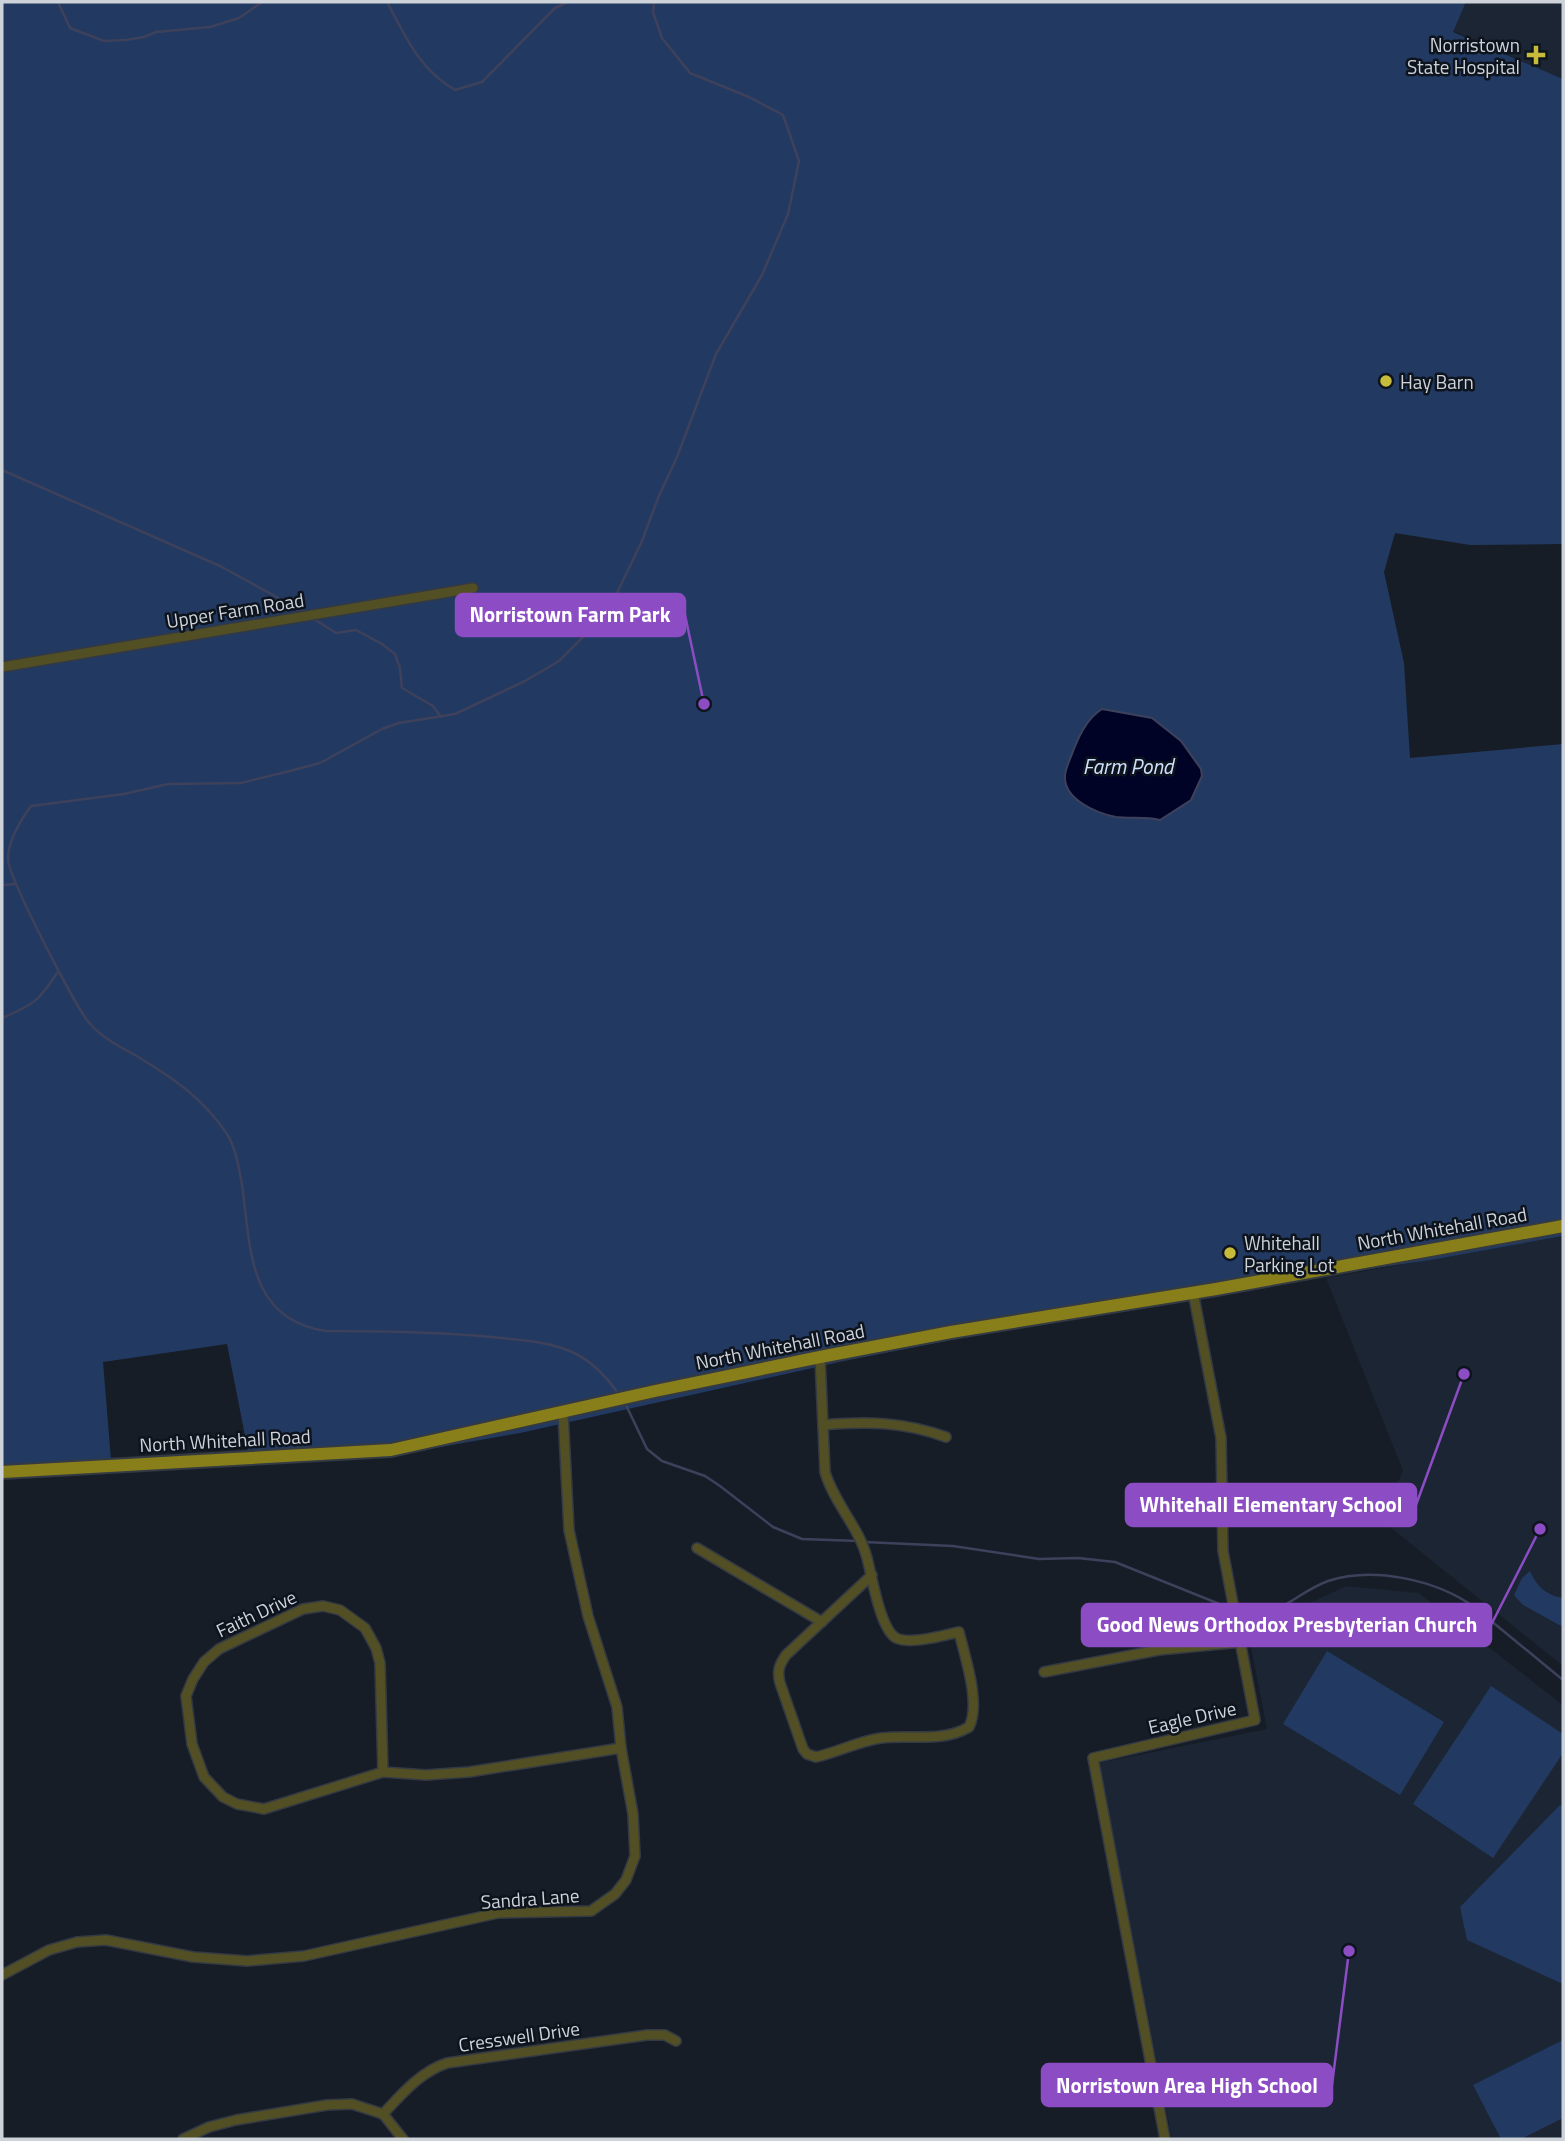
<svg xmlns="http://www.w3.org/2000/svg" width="1565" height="2141" font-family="'Titillium Web',sans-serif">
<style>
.built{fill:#1b2534}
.green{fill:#223a61}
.water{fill:#000325;stroke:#3e415b;stroke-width:2}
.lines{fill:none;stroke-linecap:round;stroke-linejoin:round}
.stream{stroke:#3e415b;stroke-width:2.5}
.minor-casing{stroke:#343a43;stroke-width:12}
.major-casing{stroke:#343a43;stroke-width:16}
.minor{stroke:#524f25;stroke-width:9}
.major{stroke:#887f1b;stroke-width:12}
.poi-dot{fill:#c7bb3c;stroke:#0e141e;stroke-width:2.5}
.labels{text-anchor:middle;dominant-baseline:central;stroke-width:5;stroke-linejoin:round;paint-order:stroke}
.poi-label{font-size:19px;fill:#ced2d9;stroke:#0e141e;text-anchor:start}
.street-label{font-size:19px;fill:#ced2d9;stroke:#0e141e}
.water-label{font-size:21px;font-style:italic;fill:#d1e2fe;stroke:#0e141e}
.leader{fill:none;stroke:#8c4dc4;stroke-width:2.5}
.callout-dot{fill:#8c4dc4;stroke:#0e141e;stroke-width:2.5}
.callout{fill:#8c4dc4;stroke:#8c4dc4;stroke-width:2.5}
.callout-label{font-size:21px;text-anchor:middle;font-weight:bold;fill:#fff}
</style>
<rect width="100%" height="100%" fill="#171d27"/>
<g class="built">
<polygon points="1466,2 1563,2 1563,79 1453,31"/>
<polygon points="1563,1236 1563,1666 1380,1519 1403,1471 1326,1278"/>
<polygon points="1346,1586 1419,1593 1563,1705 1563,2139 1172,2139 1099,1763 1267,1729 1248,1632"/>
</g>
<g class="green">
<polygon points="2,2 1466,2 1453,32 1563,79 1563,544 1470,545 1395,533 1384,572 1404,663 1410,758 1563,744 1563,1236 1431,1260 1236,1288 1028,1325 844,1361 520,1433 412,1452 250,1461 227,1344 103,1362 112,1472 2,1470"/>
<path d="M1530,1571C1537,1587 1546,1595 1563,1598V1622L1561,1626L1523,1605L1514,1595L1522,1578Z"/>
<polygon points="1327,1651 1444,1722 1400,1795 1283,1724"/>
<polygon points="1491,1686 1563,1734 1563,1753 1493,1858 1413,1804"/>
<polygon points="1560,1805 1563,1807 1563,1984 1467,1940 1460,1907"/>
<polygon points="1563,2040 1563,2118 1521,2139 1501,2139 1473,2085"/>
</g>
<path class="water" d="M1102,709L1152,718L1181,741L1201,769L1202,776L1191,800L1160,820C1145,816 1131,819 1116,817C1096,813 1063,799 1065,775C1066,768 1069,761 1072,754C1078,738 1086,719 1102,709Z"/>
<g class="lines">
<g class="stream">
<polyline points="58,2 70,28 104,41 126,40 144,37 156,32 210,27 239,18 262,2"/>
<path d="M387,2C406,37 419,69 455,90L482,82L555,8L568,2"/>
<polyline points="2,470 220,566 306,613"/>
<polyline points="314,619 336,633 356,630 382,644 395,654 400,668 402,688 433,706 441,717"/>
<polyline points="2,885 16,884"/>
<path d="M2,1018C33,1005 39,1001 57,973"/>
<path d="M619,1395C607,1377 592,1361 572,1352C548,1341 518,1340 492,1337C437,1332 381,1331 326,1331C247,1319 251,1248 242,1185C239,1169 236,1148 227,1134C202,1097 173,1078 135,1055C120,1047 103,1038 91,1025C77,1011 8,876 8,859C8,840 20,821 31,806L124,794L168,784L241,783L290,771L320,763L382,729L399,723L455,714L525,681L559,661L594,626L616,595L642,541L658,498L677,457L716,354L762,275L788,214L799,161L783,115L749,97L690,73L662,38L653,12L654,2"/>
<polyline points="625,1403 647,1449 662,1461 705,1476 720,1486 773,1527 802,1539 858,1541"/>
<polyline points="864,1542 953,1546 1039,1559 1078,1558 1115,1562 1227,1607"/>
<path d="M1250,1616C1286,1612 1298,1592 1328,1581C1374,1566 1435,1580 1473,1606L1563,1680"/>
</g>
<g class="minor-casing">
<g id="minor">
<polyline points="2,667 473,588"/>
<path d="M820,1357L825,1472C834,1503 859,1527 867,1558C872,1576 880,1629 896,1638C910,1645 944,1635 959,1632C965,1657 981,1704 969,1727C942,1743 911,1734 881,1738C859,1741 838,1752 816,1757L807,1754L803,1749L780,1683C777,1671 779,1665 786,1655L872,1575"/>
<path d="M823,1425C868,1421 904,1422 946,1437"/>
<polyline points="697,1548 822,1622"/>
<polyline points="1044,1672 1159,1650 1241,1642"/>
<polyline points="383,1772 380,1663 376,1648 365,1628 340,1610 323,1606 303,1609 219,1649 204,1662 193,1679 186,1696 192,1744 204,1777 223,1797 237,1804 264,1809 383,1772 426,1775 469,1772 621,1748"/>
<polyline points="2,1975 49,1950 77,1942 106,1940 193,1957 247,1961 304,1956 498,1913 591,1911 615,1894 626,1880 635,1856 633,1814 621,1748 617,1707 588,1616 569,1530 563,1413"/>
<path d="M383,2114C402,2094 420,2072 447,2063L647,2035H665L676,2041"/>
<polyline points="183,2139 209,2127 236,2120 327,2105 352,2104 383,2114 403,2139"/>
<polyline points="1165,2139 1093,1758 1255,1720 1223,1551 1221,1438 1193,1292"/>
</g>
</g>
<g class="major-casing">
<polyline id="major" points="2,1472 391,1450 655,1391 820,1357 951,1332 1216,1289 1563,1226"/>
</g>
<use href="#minor" class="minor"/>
<use href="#major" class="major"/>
</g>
<g class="poi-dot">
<path d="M1532.5 44.5h7v7h7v7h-7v7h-7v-7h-7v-7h7z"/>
<circle cx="1386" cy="381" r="7"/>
<circle cx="1230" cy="1253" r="7"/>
</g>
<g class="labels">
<g class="poi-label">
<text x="1520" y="44" text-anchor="end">Norristown<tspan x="1520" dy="22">State Hospital</tspan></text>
<text x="1400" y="381">Hay Barn</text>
<text x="1244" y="1242">Whitehall<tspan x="1244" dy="22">Parking Lot</tspan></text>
</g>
<g class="street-label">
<text transform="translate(235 610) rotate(-9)">Upper Farm Road</text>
<text transform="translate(1442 1228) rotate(-10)">North Whitehall Road</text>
<text transform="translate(780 1346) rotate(-11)">North Whitehall Road</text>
<text transform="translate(225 1440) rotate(-3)">North Whitehall Road</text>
<text transform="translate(256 1613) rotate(-25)">Faith Drive</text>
<text transform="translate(1192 1717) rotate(-13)">Eagle Drive</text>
<text transform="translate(530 1898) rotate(-4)">Sandra Lane</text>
<text transform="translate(519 2036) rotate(-8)">Cresswell Drive</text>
</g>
<g class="water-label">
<text x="1128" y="766">Farm Pond</text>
</g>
</g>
<path class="leader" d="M704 704L685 615M1464 1374L1416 1505M1540 1529L1491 1625M1349 1951L1332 2085"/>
<g class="callout-dot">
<circle cx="704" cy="704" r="7"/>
<circle cx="1464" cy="1374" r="7"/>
<circle cx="1540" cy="1529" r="7"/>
<circle cx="1349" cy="1951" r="7"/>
</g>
<g class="callout">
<rect x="456" y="594" width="229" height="42" rx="7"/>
<rect x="1126" y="1484" width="290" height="42" rx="7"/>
<rect x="1082" y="1604" width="409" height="42" rx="7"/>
<rect x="1042" y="2064" width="290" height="42" rx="7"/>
</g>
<g class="callout-label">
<text x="570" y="622">Norristown Farm Park</text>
<text x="1271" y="1512">Whitehall Elementary School</text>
<text x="1287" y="1632">Good News Orthodox Presbyterian Church</text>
<text x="1187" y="2093">Norristown Area High School</text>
</g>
<rect width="1565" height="2141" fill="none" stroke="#ced2d9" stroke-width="7"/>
</svg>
